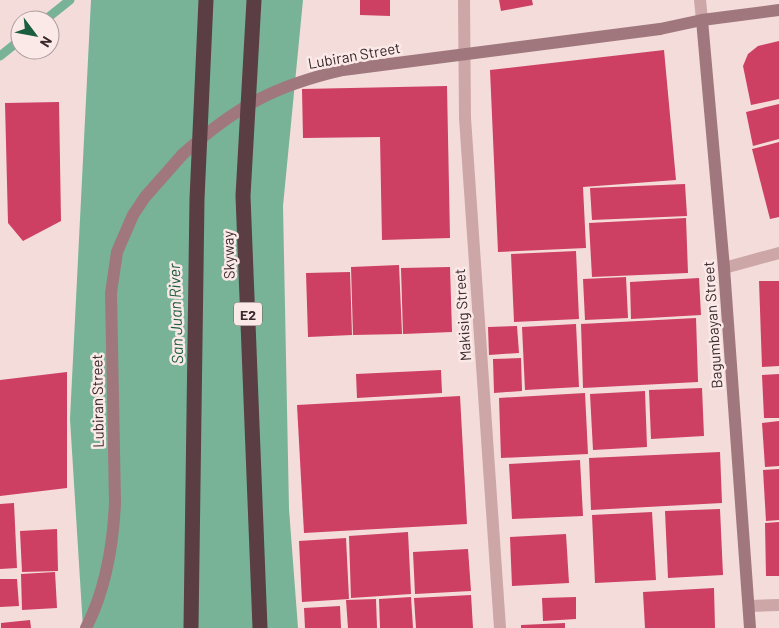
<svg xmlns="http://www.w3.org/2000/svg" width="779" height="628" font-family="Barlow,sans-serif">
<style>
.water{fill:#78b398}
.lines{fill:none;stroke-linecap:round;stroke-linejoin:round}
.stream{stroke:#78b398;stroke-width:9}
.building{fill:#cd3f63}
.street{stroke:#cda6a8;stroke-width:12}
.secondary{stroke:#a0777d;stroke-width:12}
.secondary-bridge{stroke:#a0777d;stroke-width:12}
.highway-bridge{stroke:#5a3e43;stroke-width:15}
.labels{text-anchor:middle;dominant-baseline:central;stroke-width:5;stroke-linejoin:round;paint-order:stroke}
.shield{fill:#fbe9e8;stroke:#726264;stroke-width:1}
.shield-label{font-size:14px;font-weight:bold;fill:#38282b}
.street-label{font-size:15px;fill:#38282b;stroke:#fbe9e8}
.water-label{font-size:16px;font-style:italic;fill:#1a5d40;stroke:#fbe9e8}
</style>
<rect width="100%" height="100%" fill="#f4dcdb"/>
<polygon class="water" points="91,0 303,0 283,206 289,509 298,628 83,628 70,419"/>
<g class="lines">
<g class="stream">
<polyline points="45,20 70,0"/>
<polyline points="0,56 20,40"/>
</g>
</g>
<g class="building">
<polygon points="360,0 390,0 390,16 360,15"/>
<polygon points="499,0 532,0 533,5 501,11"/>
<polygon points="779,41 779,99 751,105 743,66 748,54 758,46"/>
<polygon points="664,50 676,180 583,187 586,248 498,252 490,70"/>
<polygon points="447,86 450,238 382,240 380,137 303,138 302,89"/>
<polygon points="59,102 61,221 23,241 8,223 5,103"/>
<polygon points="779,104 779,139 753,146 746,112"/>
<polygon points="779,142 779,217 770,219 752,149"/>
<polygon points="685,184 687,216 592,220 590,188"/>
<polygon points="686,218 688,273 592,277 589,223"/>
<polygon points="576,251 579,319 514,322 511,254"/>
<polygon points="399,265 402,334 353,335 351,267"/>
<polygon points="450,267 452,332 403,334 401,268"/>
<polygon points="350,272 352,335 308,337 306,273"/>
<polygon points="626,277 628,318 585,320 583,279"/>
<polygon points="699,278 701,315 631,319 630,282"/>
<polygon points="759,281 779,281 779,366 762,367"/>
<polygon points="696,318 698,382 583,388 581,324"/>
<polygon points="576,324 579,387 525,390 522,327"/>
<polygon points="517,326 519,353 489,355 488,327"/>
<polygon points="521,358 522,391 494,393 493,359"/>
<polygon points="441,370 442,393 357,398 356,374"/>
<polygon points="67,372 67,488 0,496 0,380"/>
<polygon points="779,374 779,418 764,418 762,375"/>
<polygon points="702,388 704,436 651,439 649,390"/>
<polygon points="645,391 647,447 593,450 590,394"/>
<polygon points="585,393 588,454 501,458 499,398"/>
<polygon points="460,396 467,524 304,533 297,405"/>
<polygon points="779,421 779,466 765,467 762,423"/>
<polygon points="720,452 722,503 591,510 589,458"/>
<polygon points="580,460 583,516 512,519 509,464"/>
<polygon points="779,469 779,520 766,521 763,470"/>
<polygon points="14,503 17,568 0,569 0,504"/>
<polygon points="720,509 723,575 668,578 665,511"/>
<polygon points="652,512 656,580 595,583 592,515"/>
<polygon points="779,522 779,576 766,576 765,523"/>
<polygon points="57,529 58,571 22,572 20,531"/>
<polygon points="408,532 411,594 351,598 349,536"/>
<polygon points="566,534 569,583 512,586 510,537"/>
<polygon points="346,538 349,599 302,602 299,541"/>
<polygon points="468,549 471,591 415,594 413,552"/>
<polygon points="55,572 57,608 22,610 21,574"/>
<polygon points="0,579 17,579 19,606 0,607"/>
<polygon points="714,588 715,628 645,628 643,592"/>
<polygon points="471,595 473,628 416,628 414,598"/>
<polygon points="411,597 413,628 380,628 379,599"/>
<polygon points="576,597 576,619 543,621 542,598"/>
<polygon points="376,599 377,628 348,628 346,600"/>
<polygon points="340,606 341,628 305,628 304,608"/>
<polygon points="30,620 31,628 1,628 1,623"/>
<polygon points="565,623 565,628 521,628 521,625"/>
</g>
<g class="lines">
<g class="street">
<polyline points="464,0 465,118 500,628"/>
<polyline points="700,0 702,20"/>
<polyline points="724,268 779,253"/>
<polyline points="749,606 779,605"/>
</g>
<g class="secondary">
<polyline points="702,20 724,268 750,628"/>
<polyline points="660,29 702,20 779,10"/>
<path d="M86,628C106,589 113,547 115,503L111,293L117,252L133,215L145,197L183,154"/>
</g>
<path class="secondary-bridge" d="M183,154C236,107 273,86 343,70L660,29"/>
<g class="highway-bridge">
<polyline points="254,0 243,196 260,628"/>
<polyline points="191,628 197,199 206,0"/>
</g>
</g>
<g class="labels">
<rect class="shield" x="234" y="302.5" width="28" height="23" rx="4"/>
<g class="shield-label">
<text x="248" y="314">E2</text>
</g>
<g class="street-label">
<text transform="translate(354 55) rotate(-10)">Lubiran Street</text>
<text transform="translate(228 255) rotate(-92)">Skyway</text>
<text transform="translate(462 315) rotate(-94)">Makisig Street</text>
<text transform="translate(712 325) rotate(-94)">Bagumbayan Street</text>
<text transform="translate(97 401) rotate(-91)">Lubiran Street</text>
</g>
<g class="water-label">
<text transform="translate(175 314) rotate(-92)">San Juan River</text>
</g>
</g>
<g transform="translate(35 35) rotate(122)"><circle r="24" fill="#fbe9e8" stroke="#ad9c9c"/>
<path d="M0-4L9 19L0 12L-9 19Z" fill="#1a5d40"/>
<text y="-8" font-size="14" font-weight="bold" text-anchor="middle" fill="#38282b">N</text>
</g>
</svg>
